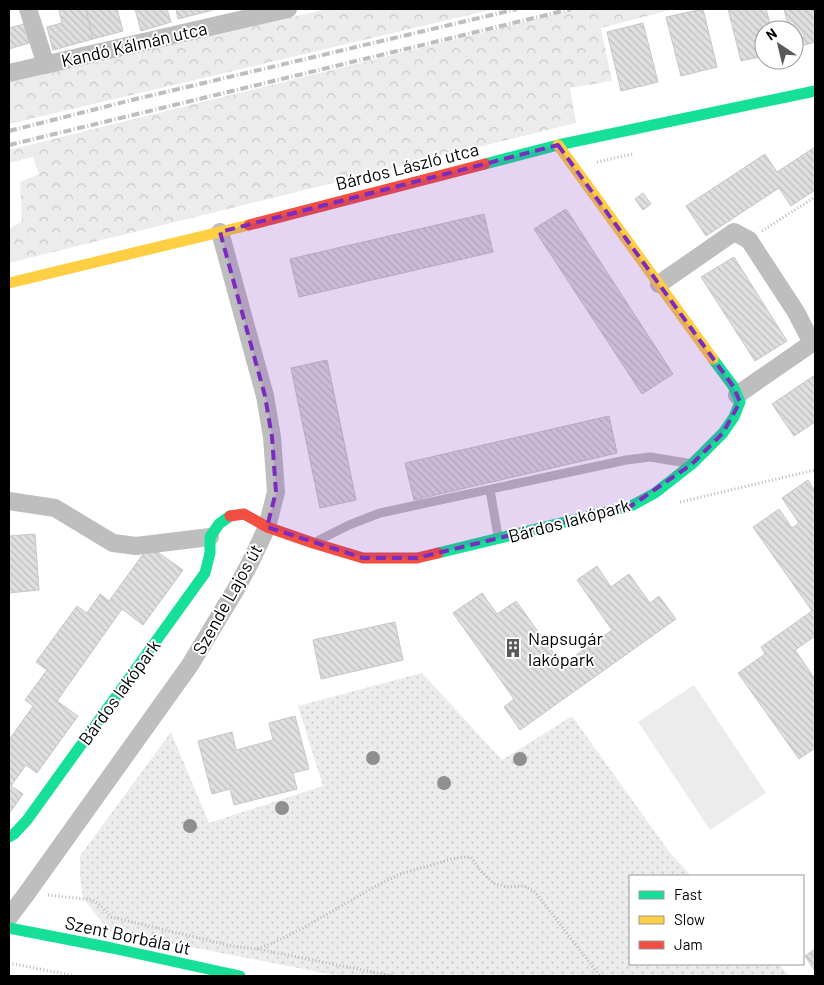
<svg xmlns="http://www.w3.org/2000/svg" width="824" height="985" font-family="Barlow,sans-serif">
<style>
.forest{fill:url(#forest-crowns)}
.park{fill:url(#park-dots)}
.garden{fill:#ececec}
.building{fill:url(#building-back-hatch);stroke:#c7c7c7}
.lines{fill:none;stroke-linecap:round;stroke-linejoin:round}
.path{stroke:#b9b9b9;stroke-width:3;stroke-dasharray:1 2.5;stroke-linecap:butt}
.lane{stroke:#bebebe;stroke-width:9}
.street{stroke:#bebebe;stroke-width:18}
.fast{stroke:#16e098;stroke-width:11}
.slow{stroke:#ffcf43;stroke-width:11}
.jam{stroke:#f24e42;stroke-width:11}
.rail{stroke:#bebebe;stroke-width:4;stroke-dasharray:8 2.5 1 2.5;stroke-linecap:butt}
.tree{fill:#8f8f8f}
.marked{fill:#7b2cbf;fill-opacity:0.2;stroke:#7b2cbf;stroke-width:4;stroke-dasharray:10 6;stroke-linejoin:round}
.labels{text-anchor:middle;dominant-baseline:central;stroke-width:4;stroke-linejoin:round;paint-order:stroke}
.street-label{font-size:18px;fill:#000;stroke:#fff}
.poi-label{font-size:18px;fill:#000;stroke:#fff;text-anchor:start}
</style>
<defs>
<pattern id="forest-crowns" width="20" height="18" patternUnits="userSpaceOnUse" patternTransform="scale(1.25)"><rect width="20" height="18" fill="#ececec"/><path d="M2 6a3 3 0 1 1 6 0M12 15a3 3 0 1 1 6 0" fill="none" stroke="#c9c9c9"/></pattern>
<pattern id="park-dots" width="8" height="8" patternUnits="userSpaceOnUse" patternTransform="scale(1.25)"><rect width="8" height="8" fill="#ececec"/><path d="M2 2h.1M6 6h.1" fill="none" stroke="#c9c9c9" stroke-width="1.8" stroke-linecap="round"/></pattern>
<pattern id="building-back-hatch" width="6" height="6" patternUnits="userSpaceOnUse" patternTransform="scale(1.25)"><rect width="6" height="6" fill="#dfdfdf"/><path d="M-1 5l2 2M0 0l6 6M5-1l2 2" fill="none" stroke="#bebebe"/></pattern>
</defs>
<rect width="100%" height="100%" fill="#fff"/>
<g class="forest">
<polygon points="328,9 494,9 9,124 9,80"/>
<polygon points="577,9 674,9 601,28 612,81 570,88 576,123 9,263 9,229 22,221 20,182 39,174 33,157 9,163 9,150"/>
</g>
<polygon class="park" points="422,673 502,760 572,716 668,850 691,876 630,876 630,964 779,964 789,976 339,976 109,931 83,898 80,877 80,856 171,732 209,823 323,786 298,706"/>
<polygon class="garden" points="694,685 766,793 710,830 638,722"/>
<g class="building">
<polygon points="65,9 86,9 93,39 53,50 47,27 62,23 59,10"/>
<polygon points="86,9 117,9 123,31 93,39"/>
<polygon points="135,9 167,9 171,22 141,31"/>
<polygon points="176,9 213,9 213,10 178,19"/>
<polygon points="703,9 717,67 681,76 666,17"/>
<polygon points="728,9 766,9 772,30 764,30 764,56 741,61"/>
<polygon points="784,9 815,9 815,42 794,48 794,30 789,30"/>
<polygon points="643,23 658,82 621,91 607,32"/>
<polygon points="24,24 29,43 9,49 9,25 9,28"/>
<polygon points="815,147 815,190 791,206 779,188 706,236 686,206 765,154 777,172"/>
<polygon points="643,193 651,204 643,210 635,199"/>
<polygon points="566,209 673,374 642,394 534,229"/>
<polygon points="484,214 493,252 299,297 290,259"/>
<polygon points="734,257 787,341 755,361 701,277"/>
<polygon points="327,360 356,500 320,508 291,368"/>
<polygon points="815,375 815,422 794,436 772,404"/>
<polygon points="609,416 617,453 414,500 405,463"/>
<polygon points="808,480 815,491 815,636 795,650 815,679 815,748 799,759 738,673 765,654 761,647 812,611 753,527 779,509 792,528 799,523 782,498"/>
<polygon points="35,534 39,590 9,593 9,536"/>
<polygon points="149,546 183,570 143,625 122,609 57,701 78,716 37,773 26,765 11,786 23,794 9,814 9,740 33,706 25,700 47,670 36,662 77,606 87,613 100,594 109,601"/>
<polygon points="597,566 611,587 629,574 650,603 659,596 676,619 520,730 504,707 514,699 453,613 482,593 497,614 516,601 562,665 612,630 577,580"/>
<polygon points="395,622 403,660 321,679 313,640"/>
<polygon points="295,716 309,769 293,773 297,789 234,805 230,789 212,794 198,741 232,732 236,750 273,740 269,723"/>
<polygon points="815,949 815,971 805,956"/>
</g>
<g class="lines">
<g class="path">
<polyline points="597,162 633,154"/>
<polyline points="762,231 815,197"/>
<polyline points="680,502 815,470"/>
<polyline points="48,895 93,900 103,908 111,917 232,946 257,949 275,942 303,928 376,886 400,874 456,858 471,857 480,870 493,883 506,887 524,886 535,892 600,976"/>
<polyline points="257,949 393,976"/>
<polyline points="9,963 75,976"/>
</g>
<g class="lane">
<polyline points="490,490 498,536"/>
<polyline points="319,540 349,525 380,513 626,460 650,457 687,463"/>
</g>
<g class="street">
<polyline points="28,9 46,65"/>
<polyline points="9,73 288,9"/>
<polyline points="659,284 734,232 749,240 796,312 812,343 737,395"/>
<polyline points="9,501 55,508 113,543 136,546 210,537"/>
<polyline points="9,917 27,893 190,665 236,589 251,561 267,527 276,492 272,437 265,396 220,232"/>
</g>
<g class="fast">
<polyline points="485,164 558,145 815,91"/>
<polyline points="438,553 631,506 655,493 692,464 723,433 734,417 740,402 733,386 713,359"/>
<polyline points="9,837 14,834 27,820 205,573 210,553 210,537 219,524 230,516"/>
<polyline points="9,928 112,948 240,976"/>
</g>
<g class="slow">
<polyline points="558,145 713,359"/>
<polyline points="9,283 249,225"/>
</g>
<g class="jam">
<polyline points="249,225 485,164"/>
<polyline points="230,516 244,514 267,527 313,543 363,558 417,558 438,553"/>
</g>
<g class="rail">
<polyline points="9,131 136,99 517,9"/>
<polyline points="9,145 571,9"/>
</g>
</g>
<g class="tree">
<circle cx="373" cy="758" r="7"/>
<circle cx="520" cy="759" r="7"/>
<circle cx="444" cy="783" r="7"/>
<circle cx="282" cy="808" r="7"/>
<circle cx="190" cy="826" r="7"/>
</g>
<path class="marked" d="M558,145L733,386L740,402L723,433L692,464L631,506L417,558H363L267,527L276,492L272,437L265,396L220,232Z"/>
<defs>
<g id="building-bare" transform="scale(1.5)"><path d="M-4-6H4V6H1V3H-1V6H-4ZM-2.5-4.3h1.7v1.8h-1.7ZM.8-4.3h1.7v1.8H.8ZM-2.5-1h1.7V.8h-1.7ZM.8-1h1.7V.8H.8Z" fill="#595959" stroke="#fff" stroke-width="2.5" paint-order="stroke"/></g>
</defs>
<g fill-rule="evenodd">
<use href="#building-bare" x="513" y="648"/>
</g>
<g class="labels">
<g class="street-label">
<text transform="translate(134 44) rotate(-13)">Kandó Kálmán utca</text>
<text transform="translate(407 166) rotate(-14)">Bárdos László utca</text>
<text transform="translate(569 520) rotate(-15)">Bárdos lakópark</text>
<text transform="translate(227 599) rotate(-61)">Szende Lajos út</text>
<text transform="translate(119 692) rotate(-54)">Bárdos lakópark</text>
<text transform="translate(128 935) rotate(12)">Szent Borbála út</text>
</g>
<g class="poi-label">
<text x="528" y="638">Napsugár<tspan x="528" dy="21">lakópark</tspan></text>
</g>
</g>
<rect width="824" height="985" fill="none" stroke="#000000" stroke-width="20"/>
<rect x="629" y="875" width="175" height="90" fill="#ffffff" stroke="#999999"/>
<rect x="639" y="891" width="25" height="8" fill="#16e098" stroke="#999999"/>
<text x="674" y="900" font-size="15" fill="#000000">Fast</text>
<rect x="639" y="916" width="25" height="8" fill="#ffcf43" stroke="#999999"/>
<text x="674" y="925" font-size="15" fill="#000000">Slow</text>
<rect x="639" y="941" width="25" height="8" fill="#f24e42" stroke="#999999"/>
<text x="674" y="950" font-size="15" fill="#000000">Jam</text>
<g transform="translate(779 45) rotate(325)"><circle r="24" fill="#ffffff" stroke="#999999"/>
<path d="M0-4L9 19L0 12L-9 19Z" fill="#595959"/>
<text y="-8" font-size="14" font-weight="bold" text-anchor="middle" fill="#000000">N</text>
</g>
</svg>
